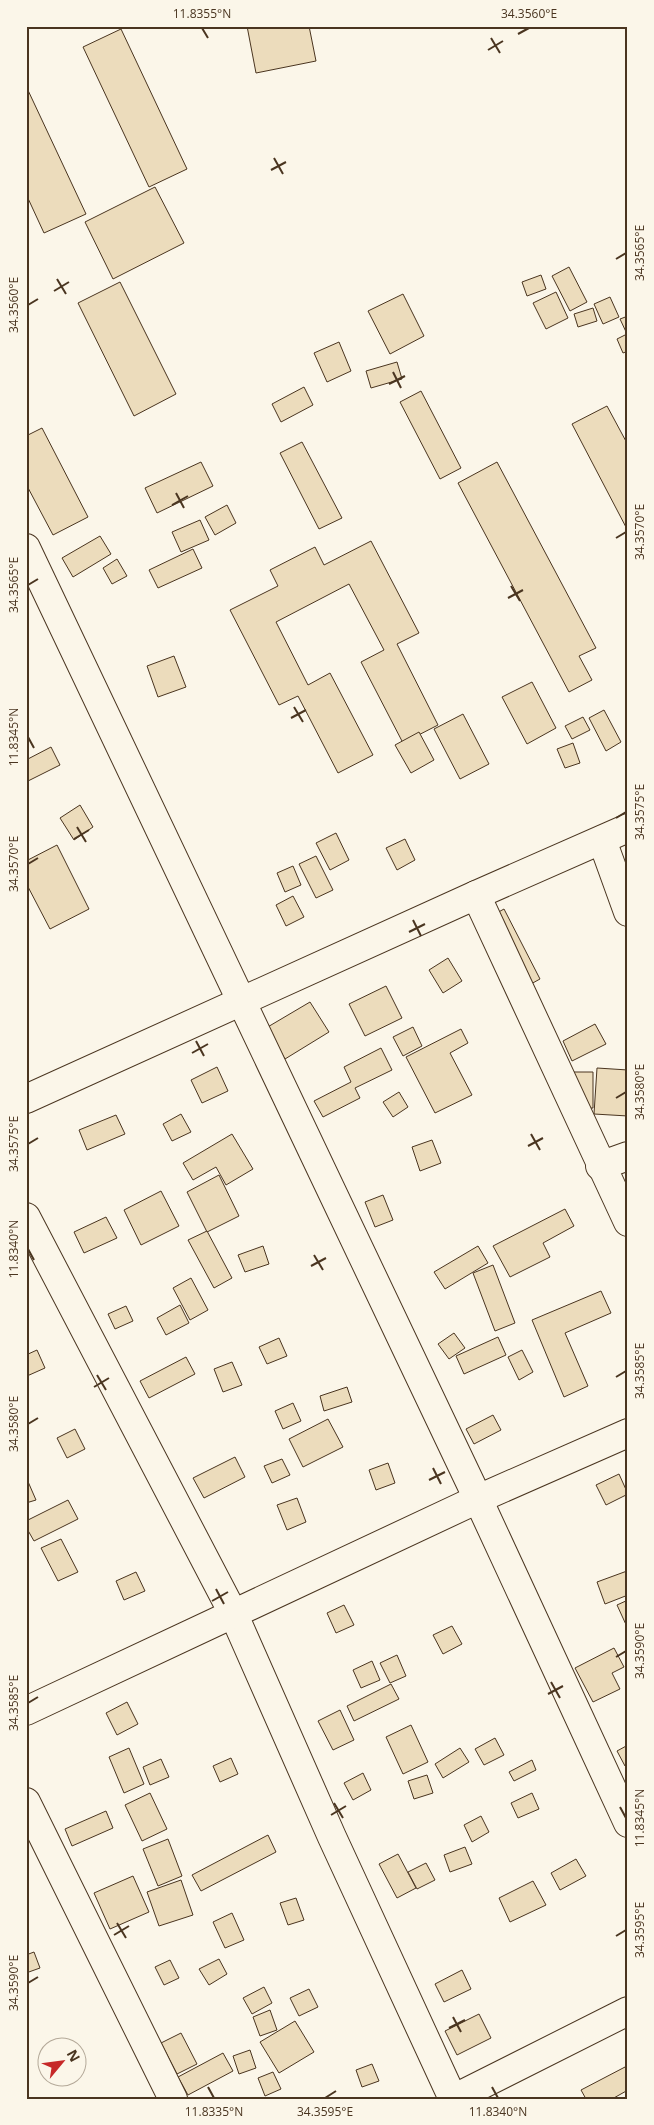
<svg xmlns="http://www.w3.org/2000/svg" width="654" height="2125" font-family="'Open Sans',sans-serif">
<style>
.building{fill:#ecdcbc;stroke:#4a3520}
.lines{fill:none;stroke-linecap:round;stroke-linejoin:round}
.minor-casing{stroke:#4a3520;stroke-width:30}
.minor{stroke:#fbf6e9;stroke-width:28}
.ticks{fill:none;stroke:#4a3520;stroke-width:2}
.neatline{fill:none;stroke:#4a3520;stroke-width:2}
.ticks-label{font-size:12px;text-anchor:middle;fill:#4a3520}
</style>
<rect width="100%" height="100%" fill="#fbf6e9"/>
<g class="building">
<polygon points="247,26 309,26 316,61 256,73"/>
<polygon points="121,29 187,169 149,187 83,47"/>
<polygon points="26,86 86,214 44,233 26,194"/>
<polygon points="155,187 184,243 113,279 85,222"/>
<polygon points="569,267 587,302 570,311 552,276"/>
<polygon points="541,275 546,289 527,296 522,282"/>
<polygon points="120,282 176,394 134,416 78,303"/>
<polygon points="556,292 568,318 546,329 533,303"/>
<polygon points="403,294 424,336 390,354 368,311"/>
<polygon points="610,297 619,317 603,324 594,304"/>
<polygon points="593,308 597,321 578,327 574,314"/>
<polygon points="628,316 628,351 623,353 617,339 627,334 620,319"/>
<polygon points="339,342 351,371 327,382 314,353"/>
<polygon points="397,362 402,379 371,388 366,371"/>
<polygon points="304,387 313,405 281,422 272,404"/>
<polygon points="421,391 461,468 440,479 400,402"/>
<polygon points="607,406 628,445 628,531 572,424"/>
<polygon points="42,428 88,517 53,535 26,484 26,436"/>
<polygon points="302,442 342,518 319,529 280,453"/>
<polygon points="201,462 213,486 157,513 145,488"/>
<polygon points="497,462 596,648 579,656 592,680 569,692 458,483"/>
<polygon points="227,505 236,523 215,535 205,517"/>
<polygon points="200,520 209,540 181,552 172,532"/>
<polygon points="100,536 111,554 73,577 62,558"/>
<polygon points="371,541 419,633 397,644 438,725 403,743 361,662 384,650 349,584 276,622 308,685 330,673 373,755 338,773 298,696 279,705 230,610 278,586 270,570 315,547 324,565"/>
<polygon points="193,549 202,568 158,588 149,570"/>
<polygon points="117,559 127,576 112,584 103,568"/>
<polygon points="174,656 186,687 158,697 147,666"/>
<polygon points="532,682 556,728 527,744 502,697"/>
<polygon points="604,710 621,742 606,751 589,718"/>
<polygon points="463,714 489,764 460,779 434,729"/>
<polygon points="583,717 590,730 572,739 565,726"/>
<polygon points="419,732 434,760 411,773 395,745"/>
<polygon points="573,743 580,763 565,768 557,749"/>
<polygon points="51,747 60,765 26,782 26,760"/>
<polygon points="80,805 93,827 74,840 60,818"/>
<polygon points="336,833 349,860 330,870 316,843"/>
<polygon points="405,839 415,860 397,870 386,848"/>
<polygon points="57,845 89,909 50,929 26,883 26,861"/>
<polygon points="316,856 333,890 316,898 299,864"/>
<polygon points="293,866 301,885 285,892 277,873"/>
<polygon points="293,896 304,917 286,926 276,905"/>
<polygon points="504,909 540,979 520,990 484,920"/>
<polygon points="448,958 462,981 443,993 429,970"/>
<polygon points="386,986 402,1018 365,1036 349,1004"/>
<polygon points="310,1002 329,1032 285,1059 266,1028"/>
<polygon points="595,1024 606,1044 572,1061 563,1041"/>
<polygon points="413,1027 422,1046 403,1056 393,1037"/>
<polygon points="461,1029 468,1043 450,1053 472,1095 435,1113 406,1057"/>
<polygon points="381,1048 392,1070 355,1088 360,1098 323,1117 314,1101 351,1082 344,1067"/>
<polygon points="217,1067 228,1091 202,1103 191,1080"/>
<polygon points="597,1068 628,1070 628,1116 594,1114"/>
<polygon points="568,1072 593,1072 593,1108 569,1109"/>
<polygon points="399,1092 408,1107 393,1117 383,1102"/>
<polygon points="181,1114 191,1132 172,1141 163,1124"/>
<polygon points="116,1115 125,1134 87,1150 79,1130"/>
<polygon points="232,1134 253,1169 226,1185 216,1167 193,1180 183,1163"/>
<polygon points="432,1140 441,1163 420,1171 412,1147"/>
<polygon points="219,1175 239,1216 207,1232 187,1192"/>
<polygon points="161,1191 179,1226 141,1245 124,1210"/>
<polygon points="383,1195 393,1220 375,1227 365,1202"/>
<polygon points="565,1209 574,1226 543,1243 550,1257 510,1277 493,1246"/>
<polygon points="106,1217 117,1238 84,1253 74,1232"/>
<polygon points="207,1231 232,1278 214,1288 188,1240"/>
<polygon points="263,1246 269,1264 245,1272 238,1255"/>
<polygon points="478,1246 488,1263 445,1289 434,1272"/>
<polygon points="493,1265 515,1323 495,1331 473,1273"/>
<polygon points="191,1278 208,1310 190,1320 173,1288"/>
<polygon points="601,1291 611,1313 565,1333 588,1386 564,1397 532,1320"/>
<polygon points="180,1305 189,1323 166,1335 157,1318"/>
<polygon points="126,1306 133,1321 115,1329 108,1314"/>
<polygon points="454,1333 465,1348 449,1359 438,1344"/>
<polygon points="498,1337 506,1355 464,1374 456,1356"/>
<polygon points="279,1338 287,1356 267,1364 259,1347"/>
<polygon points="37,1350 45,1368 27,1376 26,1355"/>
<polygon points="522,1350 533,1372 519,1380 508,1357"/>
<polygon points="186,1357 195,1374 149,1398 140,1381"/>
<polygon points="232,1362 242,1385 223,1392 214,1369"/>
<polygon points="347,1387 352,1402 324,1411 320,1396"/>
<polygon points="293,1403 301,1421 283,1429 275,1411"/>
<polygon points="493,1415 501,1430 474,1444 466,1429"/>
<polygon points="328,1419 343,1447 303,1467 289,1439"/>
<polygon points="75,1429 85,1449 67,1458 57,1438"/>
<polygon points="235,1457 245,1477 204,1498 193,1478"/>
<polygon points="282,1459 290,1475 272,1483 264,1466"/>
<polygon points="388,1463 395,1483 376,1490 369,1470"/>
<polygon points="619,1474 628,1494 606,1505 596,1485"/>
<polygon points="26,1477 36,1500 26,1503"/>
<polygon points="297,1498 306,1522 287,1530 277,1505"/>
<polygon points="68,1500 78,1519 34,1541 26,1527 26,1521"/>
<polygon points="61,1539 78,1572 58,1581 41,1548"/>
<polygon points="627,1571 628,1595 605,1604 597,1582"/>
<polygon points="136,1572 145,1591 124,1600 116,1581"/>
<polygon points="628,1600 628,1629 617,1605"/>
<polygon points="344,1605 354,1625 336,1633 327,1613"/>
<polygon points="452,1626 462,1644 443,1654 433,1635"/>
<polygon points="614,1648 624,1667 612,1673 620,1689 593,1702 575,1668"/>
<polygon points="397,1655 406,1676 390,1683 380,1663"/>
<polygon points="372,1661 380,1680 361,1688 353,1670"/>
<polygon points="391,1684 399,1699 354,1721 347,1706"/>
<polygon points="127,1702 138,1724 117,1735 106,1713"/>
<polygon points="340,1710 354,1740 333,1750 318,1721"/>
<polygon points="411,1725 428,1762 403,1774 386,1737"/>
<polygon points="495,1738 504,1755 484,1765 475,1749"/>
<polygon points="628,1745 628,1765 625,1766 617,1751"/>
<polygon points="129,1748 144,1784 124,1793 109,1757"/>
<polygon points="460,1748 469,1762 443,1778 435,1764"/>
<polygon points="231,1758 238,1774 220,1782 213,1766"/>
<polygon points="161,1759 169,1777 150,1785 143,1767"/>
<polygon points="532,1760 536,1770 514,1781 509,1772"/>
<polygon points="363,1773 371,1790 353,1800 344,1783"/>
<polygon points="427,1775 433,1793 414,1799 408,1781"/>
<polygon points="150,1793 167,1829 142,1841 125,1805"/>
<polygon points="532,1793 539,1809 518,1818 511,1803"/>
<polygon points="106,1811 113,1828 72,1846 65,1829"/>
<polygon points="481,1816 489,1832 472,1842 464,1825"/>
<polygon points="268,1835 276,1852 201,1891 192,1875"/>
<polygon points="168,1839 182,1876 158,1886 143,1849"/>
<polygon points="465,1847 472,1864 450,1872 444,1855"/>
<polygon points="398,1854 416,1888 397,1898 379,1864"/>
<polygon points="576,1859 586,1876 560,1890 551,1873"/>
<polygon points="426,1863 435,1880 417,1889 408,1872"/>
<polygon points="133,1876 149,1912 110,1929 94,1893"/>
<polygon points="181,1880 193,1915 159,1926 147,1892"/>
<polygon points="533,1881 546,1905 510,1922 499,1898"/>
<polygon points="296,1898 304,1920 288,1925 280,1903"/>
<polygon points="232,1913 244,1940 225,1948 213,1922"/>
<polygon points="34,1952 40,1968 26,1973 26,1955"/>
<polygon points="219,1959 227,1974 209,1985 199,1969"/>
<polygon points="170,1960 179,1978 164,1985 155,1967"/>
<polygon points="462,1970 471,1989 444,2002 435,1984"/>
<polygon points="264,1987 272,2003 252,2014 243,1998"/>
<polygon points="309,1989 318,2007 299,2016 290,1998"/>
<polygon points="270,2010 277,2030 260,2036 253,2017"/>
<polygon points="479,2014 491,2038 457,2055 445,2031"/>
<polygon points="295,2021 314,2052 279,2073 260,2042"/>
<polygon points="181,2033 197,2064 177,2074 161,2043"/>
<polygon points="250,2050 256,2068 239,2074 233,2056"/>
<polygon points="223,2053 233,2071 188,2095 178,2077"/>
<polygon points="372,2064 379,2081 362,2087 356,2070"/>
<polygon points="625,2067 628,2072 628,2090 612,2099 586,2099 581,2090"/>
<polygon points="273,2072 281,2089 265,2096 258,2078"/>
</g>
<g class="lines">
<g class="minor-casing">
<g id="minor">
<polyline points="26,548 478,1499 628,1823"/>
<polyline points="602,840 628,912"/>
<polyline points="476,895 628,1222"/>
<polyline points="26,1099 476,895 628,828"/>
<polyline points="600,1166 628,1156"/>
<polyline points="26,1217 234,1615 332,1837 453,2099"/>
<polyline points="26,1711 478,1499 628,1433"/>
<polyline points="26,1802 173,2099"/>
<polyline points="453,2099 628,2011"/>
</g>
</g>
<use href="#minor" class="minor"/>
</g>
<path class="ticks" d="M202,28L208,38M518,34L529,28M491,38L500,53M488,50L503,41M274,158L283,174M271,170L286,162M616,259L626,253M57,279L66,294M54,291L69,282M28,305L38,299M393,372L401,388M389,384L405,376M176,493L184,508M172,505L188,496M616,538L626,532M28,585L38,579M511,586L520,601M508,598L523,590M294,707L303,722M291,718L306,710M28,737L34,748M616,818L626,812M77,827L86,842M74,839L89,830M28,864L38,858M413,920L421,936M409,932L425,924M196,1041L204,1056M192,1053L208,1044M616,1098L626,1092M531,1134L540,1150M28,1144L38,1138M528,1146L543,1138M28,1249L34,1260M314,1255L323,1270M311,1266L326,1258M97,1375L106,1390M616,1377L626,1371M94,1387L109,1378M28,1424L38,1418M433,1468L441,1484M429,1480L445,1472M216,1589L224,1604M212,1601L228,1592M616,1657L626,1651M551,1682L560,1698M548,1694L563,1686M28,1703L38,1697M334,1803L343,1818M620,1807L626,1818M331,1815L346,1806M117,1923L126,1938M114,1935L129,1926M616,1936L626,1930M28,1983L38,1977M453,2017L461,2032M449,2028L465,2020M208,2087L214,2098M492,2087L498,2098M325,2098L336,2091"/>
<rect width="654" height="2125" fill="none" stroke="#fbf6e9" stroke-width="55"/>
<g transform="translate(62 2062) rotate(61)"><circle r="24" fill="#fbf6e9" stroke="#b4a999"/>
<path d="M0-4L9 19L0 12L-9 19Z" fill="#c62828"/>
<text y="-8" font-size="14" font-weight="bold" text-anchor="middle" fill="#4a3520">N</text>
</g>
<rect x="28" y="28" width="598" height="2070" class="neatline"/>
<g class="ticks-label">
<text x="202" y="18">11.8355°N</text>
<text x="529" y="18">34.3560°E</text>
<text transform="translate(640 253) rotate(-90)" y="4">34.3565°E</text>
<text transform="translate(14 305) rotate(-90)" y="4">34.3560°E</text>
<text transform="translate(640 532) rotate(-90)" y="4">34.3570°E</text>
<text transform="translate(14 585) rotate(-90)" y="4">34.3565°E</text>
<text transform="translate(14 737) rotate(-90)" y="4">11.8345°N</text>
<text transform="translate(640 812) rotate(-90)" y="4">34.3575°E</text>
<text transform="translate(14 864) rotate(-90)" y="4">34.3570°E</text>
<text transform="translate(640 1092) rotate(-90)" y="4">34.3580°E</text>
<text transform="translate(14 1144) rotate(-90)" y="4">34.3575°E</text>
<text transform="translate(14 1249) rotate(-90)" y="4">11.8340°N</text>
<text transform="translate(640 1371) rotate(-90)" y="4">34.3585°E</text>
<text transform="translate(14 1424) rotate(-90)" y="4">34.3580°E</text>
<text transform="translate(640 1651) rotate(-90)" y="4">34.3590°E</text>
<text transform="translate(14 1703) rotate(-90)" y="4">34.3585°E</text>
<text transform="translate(640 1818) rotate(-90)" y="4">11.8345°N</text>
<text transform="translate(640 1930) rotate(-90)" y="4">34.3595°E</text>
<text transform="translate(14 1983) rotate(-90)" y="4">34.3590°E</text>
<text x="214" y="2116">11.8335°N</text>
<text x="325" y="2116">34.3595°E</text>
<text x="498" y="2116">11.8340°N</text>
</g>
</svg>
